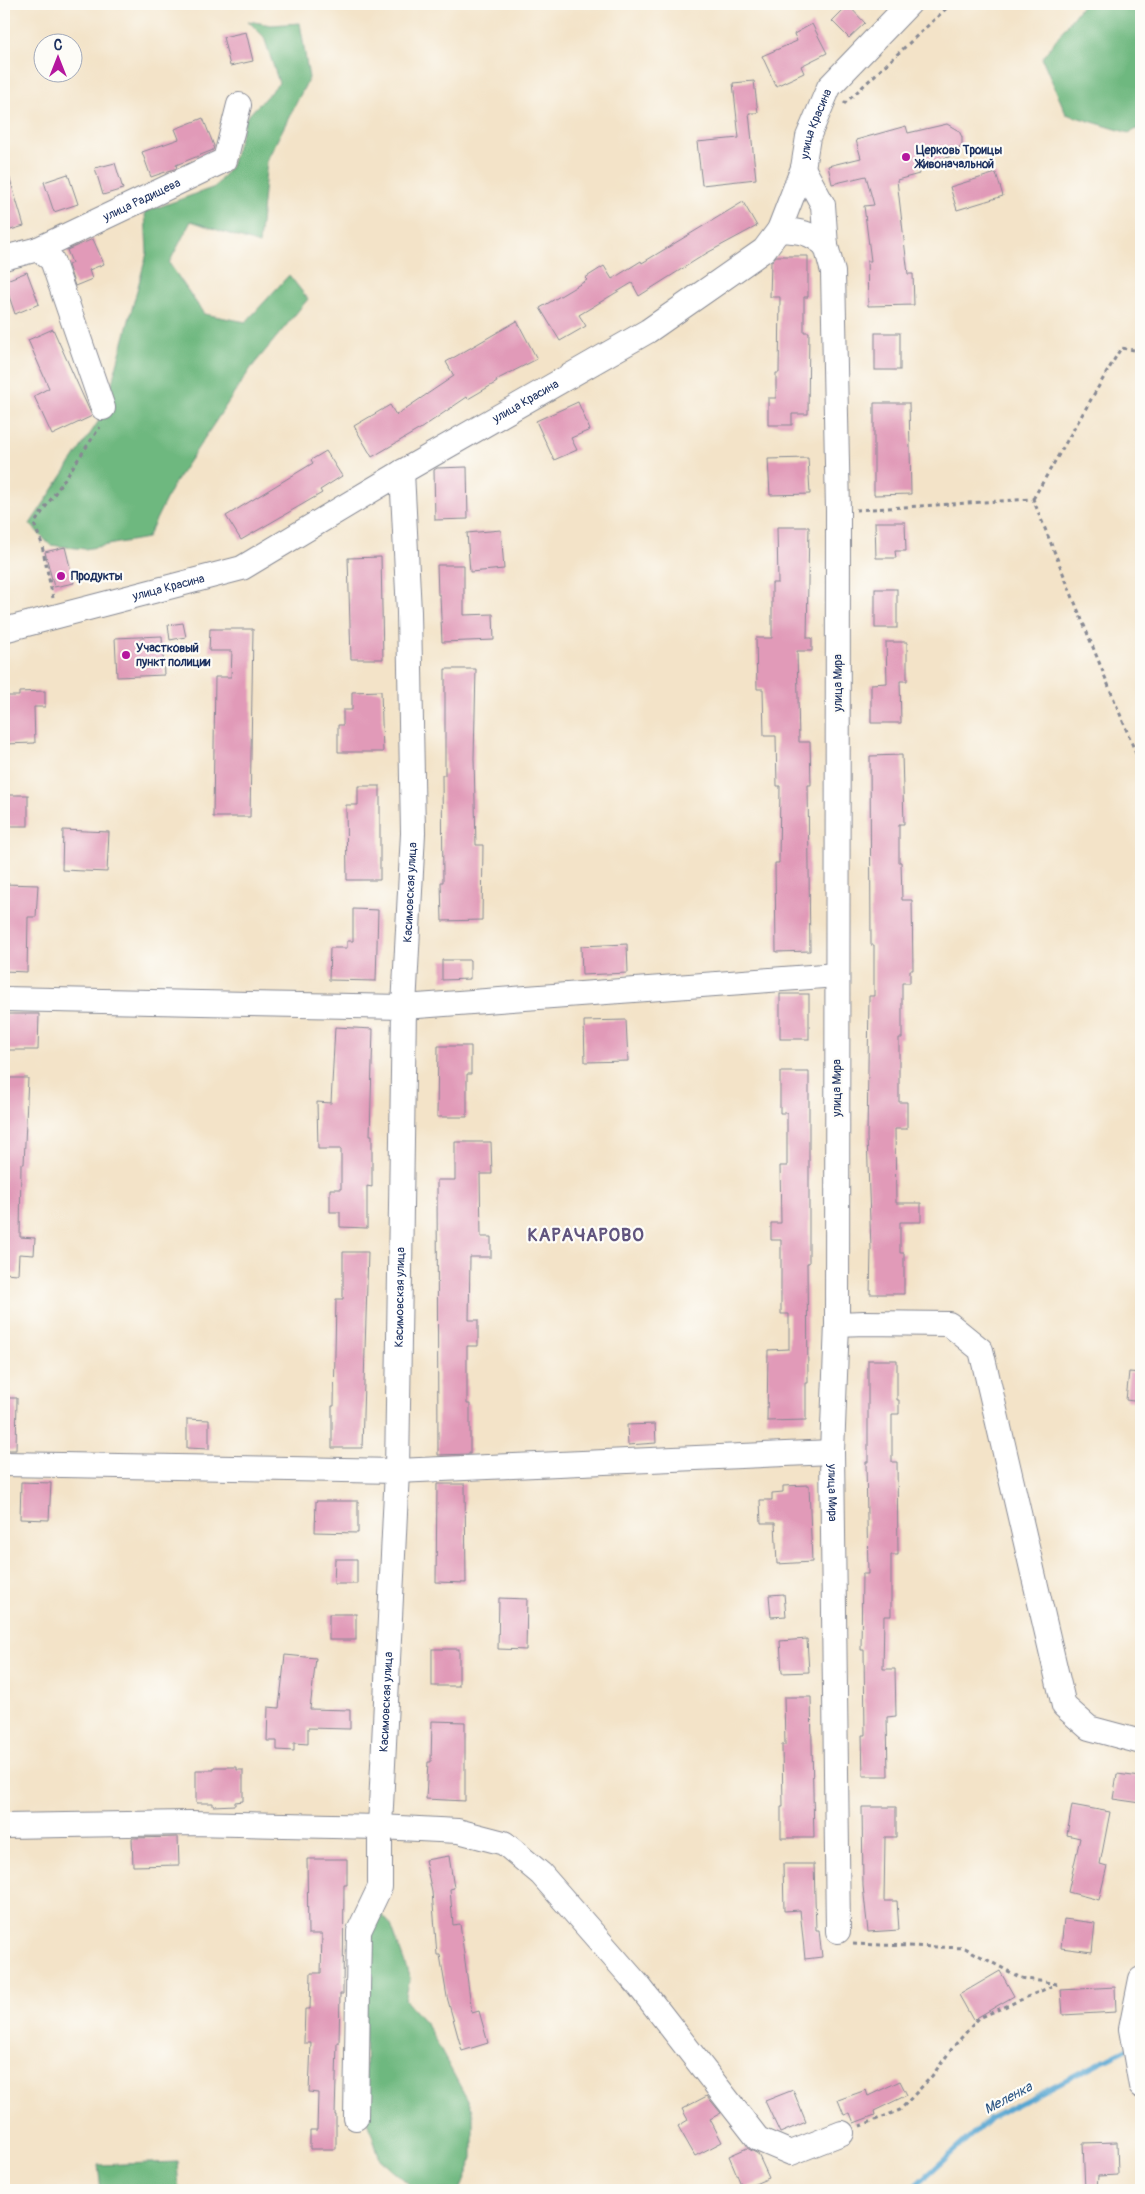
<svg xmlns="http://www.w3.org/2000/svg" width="1145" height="2194" font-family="Pangolin,sans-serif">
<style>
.forest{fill:#6eb87f;stroke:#44746e}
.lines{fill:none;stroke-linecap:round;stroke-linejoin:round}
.stream{stroke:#57a6d1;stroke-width:5}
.building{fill:#e19ab8}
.minor-casing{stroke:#878993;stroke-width:26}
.path{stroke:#878993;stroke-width:3;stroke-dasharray:4 4;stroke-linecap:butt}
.minor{stroke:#fff;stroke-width:24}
.poi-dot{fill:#b5179e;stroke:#fdfcf7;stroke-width:2}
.labels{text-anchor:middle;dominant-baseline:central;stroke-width:4.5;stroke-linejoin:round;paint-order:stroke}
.street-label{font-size:12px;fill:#1b2f5e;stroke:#fdfcf7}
.poi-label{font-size:12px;font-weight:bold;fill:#1b2f5e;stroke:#fdfcf7;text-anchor:start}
.water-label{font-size:14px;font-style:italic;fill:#305986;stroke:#fdfcf7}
.district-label{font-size:18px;font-weight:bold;letter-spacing:1px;fill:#60547e;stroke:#fdfcf7}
</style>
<rect width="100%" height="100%" fill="#fdfcf7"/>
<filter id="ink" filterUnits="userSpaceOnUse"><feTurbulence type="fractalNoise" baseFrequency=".02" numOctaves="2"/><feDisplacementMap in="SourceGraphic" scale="10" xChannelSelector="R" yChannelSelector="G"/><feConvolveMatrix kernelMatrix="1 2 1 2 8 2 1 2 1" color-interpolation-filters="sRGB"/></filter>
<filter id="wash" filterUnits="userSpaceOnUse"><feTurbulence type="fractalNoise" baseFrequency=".0096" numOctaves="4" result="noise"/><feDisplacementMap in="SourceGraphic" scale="20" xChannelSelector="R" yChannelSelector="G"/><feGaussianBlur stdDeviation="1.12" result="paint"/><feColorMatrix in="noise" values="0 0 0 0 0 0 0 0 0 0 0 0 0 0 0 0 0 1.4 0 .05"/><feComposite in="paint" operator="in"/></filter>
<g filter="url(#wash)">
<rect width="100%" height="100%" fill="#f3e3c8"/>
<g class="forest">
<polygon points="1083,4 1141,4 1141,127 1129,133 1066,114 1042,58"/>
<polygon points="248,21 271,25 300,23 309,78 267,160 259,244 191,221 169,263 204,314 246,322 289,275 308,299 251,368 172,487 147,538 85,549 50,545 30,524 104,413 147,253 145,212 215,187 231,166 246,118 279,83 264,37"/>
<polygon points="380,1912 391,1925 410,1978 405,2000 427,2025 473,2110 473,2158 460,2190 413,2190 410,2185 380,2159 366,2115 364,1953"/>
<polygon points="177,2162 179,2190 101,2190 98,2165"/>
</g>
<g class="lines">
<polyline class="stream" points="911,2190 989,2119 1128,2048"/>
</g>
<g id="blocks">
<g class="building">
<polygon points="848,5 865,23 849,38 832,21"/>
<polygon points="812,24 827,53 801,66 804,73 776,86 762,56 797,41 794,34"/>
<polygon points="246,32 253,61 230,66 223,37"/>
<polygon points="754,81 758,113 749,113 756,179 702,185 697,142 739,138 733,83"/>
<polygon points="203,118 214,146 213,150 176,165 177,168 151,177 142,152 179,139 175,129"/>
<polygon points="947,124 959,131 962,137 962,144 955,155 917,167 919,174 897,180 908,274 913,274 914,305 868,306 867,261 871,261 864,206 874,205 866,176 832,184 828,166 861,158 856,140 906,126 908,133"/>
<polygon points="115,163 123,189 103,195 95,168"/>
<polygon points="7,169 24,226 4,232 4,170"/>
<polygon points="996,173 1003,196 957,210 950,187"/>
<polygon points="68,174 78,204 54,212 44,182"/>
<polygon points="743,202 757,226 707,253 639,296 632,283 579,315 586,326 560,341 540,308 587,280 585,278 604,266 612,279 641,261 642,263"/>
<polygon points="93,239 104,264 89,270 92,279 75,286 68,265 72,263 67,250"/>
<polygon points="776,256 808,256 808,297 804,297 804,332 809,332 808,414 792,414 792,425 768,425 768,398 776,398 776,373 779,373 780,297 770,297 771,262"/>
<polygon points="27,272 39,304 15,314 4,281"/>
<polygon points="517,321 537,359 496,380 497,382 468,399 467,397 420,429 372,457 354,426 390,405 396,415 454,376 446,362"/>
<polygon points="53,329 92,416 52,435 34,396 49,388 28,340"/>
<rect x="875" y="333" width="25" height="37"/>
<polygon points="578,402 590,430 571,438 577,450 554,460 536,421"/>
<polygon points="874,403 909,403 911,494 874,495"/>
<polygon points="326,451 342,476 320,490 322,493 241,540 226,516 313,463 311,460"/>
<polygon points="808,458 810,494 770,495 768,459"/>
<polygon points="467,467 468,519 435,520 434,470 437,468"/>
<polygon points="875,522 905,522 906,551 895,551 896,558 876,558"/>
<polygon points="777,527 809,527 807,638 812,638 812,651 797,651 799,742 810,742 811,785 808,785 810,951 776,952 775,863 779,863 780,786 777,786 776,736 764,736 763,689 757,689 756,638 772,638 772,583 778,583"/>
<polygon points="501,530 504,569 470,572 467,533"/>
<polygon points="65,547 74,583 54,587 45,552"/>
<polygon points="381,557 383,659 351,659 348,558"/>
<polygon points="437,565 464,565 464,615 493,614 494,640 442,642 440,595 438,595"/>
<rect x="875" y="589" width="22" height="39"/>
<polygon points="183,623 186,637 170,640 168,625"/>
<polygon points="210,629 253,629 250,817 213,817 215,677 231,677 232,651 209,651"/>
<polygon points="162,636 164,675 117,677 115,638"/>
<polygon points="886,642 907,642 907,681 900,681 901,723 871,723 871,684 887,683"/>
<polygon points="445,669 476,669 474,758 476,845 483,845 482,920 442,921 441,882 443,882 442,775 445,775"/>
<polygon points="45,691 45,707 34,707 35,743 4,744 4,696 19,696 19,692"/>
<polygon points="381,691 383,752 338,752 338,725 343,725 343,710 352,710 352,692"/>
<polygon points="902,755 904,824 899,824 899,862 901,862 902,900 912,900 913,970 910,970 910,983 902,983 902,1038 899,1038 899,1102 907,1102 907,1129 895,1129 896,1203 921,1203 921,1222 900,1222 900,1253 904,1253 904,1294 870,1294 871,1249 867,1137 869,996 874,996 874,945 871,945 870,756"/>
<polygon points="358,786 380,786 380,880 347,880 346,805 358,805"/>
<rect x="4" y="795" width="24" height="31"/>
<polygon points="63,830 109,832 107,872 62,870"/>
<polygon points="4,884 38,885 36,917 28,917 27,972 4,971"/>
<polygon points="353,909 378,910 376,981 329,980 330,948 347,948 347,941 353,941"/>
<polygon points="627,944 628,973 582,975 581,946"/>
<polygon points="442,960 470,960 470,979 442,980"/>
<rect x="780" y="994" width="29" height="45"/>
<polygon points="4,1014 39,1014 38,1050 4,1050"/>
<polygon points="626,1020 628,1061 585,1062 584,1021"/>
<polygon points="335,1027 373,1029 370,1135 372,1135 372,1187 367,1186 367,1228 340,1227 340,1212 330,1212 330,1189 341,1189 341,1149 318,1149 317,1102 331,1103"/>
<polygon points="438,1046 471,1046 471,1074 467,1074 467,1117 437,1117"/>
<polygon points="780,1072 809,1072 809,1263 807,1263 808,1383 806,1383 806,1420 767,1421 768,1350 789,1349 789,1314 781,1314 781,1240 771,1240 771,1223 781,1223 780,1166 787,1166 787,1113 780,1113"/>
<polygon points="4,1078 28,1078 24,1164 21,1164 20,1237 35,1238 34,1255 19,1254 18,1274 4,1273"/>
<polygon points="455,1142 491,1142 492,1174 480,1174 481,1237 491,1237 491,1257 470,1257 469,1320 478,1320 478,1346 467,1346 467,1404 470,1404 470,1454 438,1455 437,1180 455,1180"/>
<polygon points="343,1252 368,1252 362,1448 332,1448 332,1406 334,1406 336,1299 343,1299"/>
<polygon points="868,1360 897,1360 897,1400 899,1400 899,1414 892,1414 892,1462 897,1462 898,1555 891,1555 891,1616 884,1616 883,1669 895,1669 896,1716 887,1717 888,1776 863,1776 862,1735 865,1735 864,1650 861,1650 862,1574 868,1574 866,1462 868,1462"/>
<polygon points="1129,1372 1141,1373 1141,1402 1126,1400"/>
<polygon points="4,1398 17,1398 16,1450 4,1450"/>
<polygon points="187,1419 209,1420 209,1449 187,1448"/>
<polygon points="655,1424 656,1443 628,1445 627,1425"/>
<polygon points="21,1482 51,1483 49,1520 20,1519"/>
<polygon points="437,1484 465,1484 466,1583 436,1582"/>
<polygon points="809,1485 812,1562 777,1564 775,1523 761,1523 760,1500 772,1500 772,1493 783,1492 783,1486"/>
<polygon points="316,1501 358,1501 358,1533 315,1532"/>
<polygon points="335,1559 357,1559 357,1584 334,1584"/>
<polygon points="784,1594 786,1616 771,1617 769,1595"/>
<polygon points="499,1598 527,1599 526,1650 498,1649"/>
<rect x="329" y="1614" width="27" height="26"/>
<polygon points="807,1639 809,1672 782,1673 780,1641"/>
<rect x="432" y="1649" width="27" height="37"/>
<polygon points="285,1655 316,1658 310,1709 350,1710 350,1729 308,1728 308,1744 294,1743 294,1751 277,1750 277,1741 267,1741 268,1707 279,1708"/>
<polygon points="784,1697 811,1697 814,1838 781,1838 781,1807 783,1807 782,1745 785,1745"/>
<polygon points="432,1721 465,1722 465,1801 426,1799 428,1762 431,1762"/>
<polygon points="214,1767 237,1767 237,1770 243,1770 243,1801 235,1802 235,1805 213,1806 213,1803 196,1803 196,1770 214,1770"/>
<polygon points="1117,1774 1141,1777 1141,1803 1113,1799"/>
<polygon points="1072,1805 1110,1812 1100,1864 1107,1866 1099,1900 1068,1892 1080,1838 1067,1835"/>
<polygon points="862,1807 896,1807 896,1837 885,1837 884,1901 897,1901 899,1930 868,1932 863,1886"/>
<polygon points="178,1837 179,1865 133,1866 132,1838"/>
<polygon points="449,1856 454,1888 450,1889 453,1925 460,1924 472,2013 479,2011 488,2043 462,2051 447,1997 440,1955 437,1955 432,1892 425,1860"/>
<polygon points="307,1859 347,1859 347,1885 344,1885 343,1994 340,1994 339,2043 337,2043 335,2115 336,2115 336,2149 310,2149 310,2130 317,2130 318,2093 309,2092 311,2043 304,2043 305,2009 310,2009 311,1973 321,1973 322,1934 308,1934"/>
<polygon points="783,1864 814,1864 816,1930 819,1930 822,1957 805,1959 800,1910 784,1911"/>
<polygon points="1064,1919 1095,1923 1092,1952 1061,1948"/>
<polygon points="1000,1971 1014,1996 973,2020 959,1995"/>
<polygon points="1115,1987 1116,2012 1063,2015 1061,1990"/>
<polygon points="900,2081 907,2095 874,2111 875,2115 854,2123 850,2113 844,2115 838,2100 866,2090 868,2096"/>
<polygon points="793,2090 806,2122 780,2133 765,2101"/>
<polygon points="707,2096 721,2113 710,2119 722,2142 695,2156 678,2126 688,2120 682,2109"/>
<polygon points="1117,2142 1118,2175 1098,2176 1097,2190 1085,2190 1083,2143"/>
<polygon points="747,2148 758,2154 769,2178 743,2189 729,2156"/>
</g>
</g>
</g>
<g filter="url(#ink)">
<use href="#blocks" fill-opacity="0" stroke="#878993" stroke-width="1"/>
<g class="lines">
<g class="minor-casing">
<g id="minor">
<path id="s1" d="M803,168L823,205L826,246L833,272L838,511L837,1324L832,1452L838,1931"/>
<path d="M779,230C800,231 810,232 826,246"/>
<polyline points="38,249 52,260 103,408"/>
<path id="s2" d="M4,258L38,249L225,160L239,105"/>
<path id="s3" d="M4,630L242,568L402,472L648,331L764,250L779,230L803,168L808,137L829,87L909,4"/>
<polyline points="4,999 404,1007 837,975"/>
<polyline points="837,1324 865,1323 949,1324 981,1350 1064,1706 1089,1728 1141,1742"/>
<polyline points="4,1464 397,1471 832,1452"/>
<polyline points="4,1826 189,1823 380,1827 458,1831 504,1843 541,1874 639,1986 758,2139 791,2153 842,2133"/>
<polyline points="1141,1979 1131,2029 1141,2086"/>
<path id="s4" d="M356,2118L359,1931L380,1887V1827L397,1471L404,1007L413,833L409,612L402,472"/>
</g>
</g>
<g class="path">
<polyline points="844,104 951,4"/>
<polyline points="1033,499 1121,348 1141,351"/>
<polyline points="856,510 1033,499 1141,766"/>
<polyline points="53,598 41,541 34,524 100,427"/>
<polyline points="853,1944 965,1948 1021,1978 1057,1984"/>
<polyline points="860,2126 900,2110 932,2076 953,2047 979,2018 1057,1984"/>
</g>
<use href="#minor" class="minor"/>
</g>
</g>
<g class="poi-dot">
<circle cx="906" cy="157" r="5"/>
<circle cx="61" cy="576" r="5"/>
<circle cx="126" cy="655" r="5"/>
</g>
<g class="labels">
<g class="street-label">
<text stroke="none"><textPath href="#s3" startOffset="995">улица Красина</textPath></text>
<text stroke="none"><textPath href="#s2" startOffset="150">улица Радищева</textPath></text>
<text stroke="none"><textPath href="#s3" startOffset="575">улица Красина</textPath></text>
<text stroke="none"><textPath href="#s3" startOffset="170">улица Красина</textPath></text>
<text transform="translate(838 683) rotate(-90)">улица Мира</text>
<text stroke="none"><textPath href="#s4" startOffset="1231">Касимовская улица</textPath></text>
<text transform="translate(837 1088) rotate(-90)">улица Мира</text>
<text stroke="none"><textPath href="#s4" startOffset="826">Касимовская улица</textPath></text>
<text stroke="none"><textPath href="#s1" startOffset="1331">улица Мира</textPath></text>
<text stroke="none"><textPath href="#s4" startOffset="421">Касимовская улица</textPath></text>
</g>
<g class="poi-label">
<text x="916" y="150">Церковь Троицы<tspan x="916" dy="14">Живоначальной</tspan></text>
<text x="71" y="576">Продукты</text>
<text x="136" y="648">Участковый<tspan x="136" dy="14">пункт полиции</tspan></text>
</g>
<g class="water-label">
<text transform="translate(1008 2098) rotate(-28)">Меленка</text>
</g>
<g class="district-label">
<text x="586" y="1235">КАРАЧАРОВО</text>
</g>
</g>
<rect width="1145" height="2194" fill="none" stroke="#fdfcf7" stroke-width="20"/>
<g transform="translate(58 58)"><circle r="24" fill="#fdfcf7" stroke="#a3aaba"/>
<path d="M0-4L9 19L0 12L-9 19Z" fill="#b5179e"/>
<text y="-8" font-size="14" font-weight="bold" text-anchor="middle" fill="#1b2f5e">С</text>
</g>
</svg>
